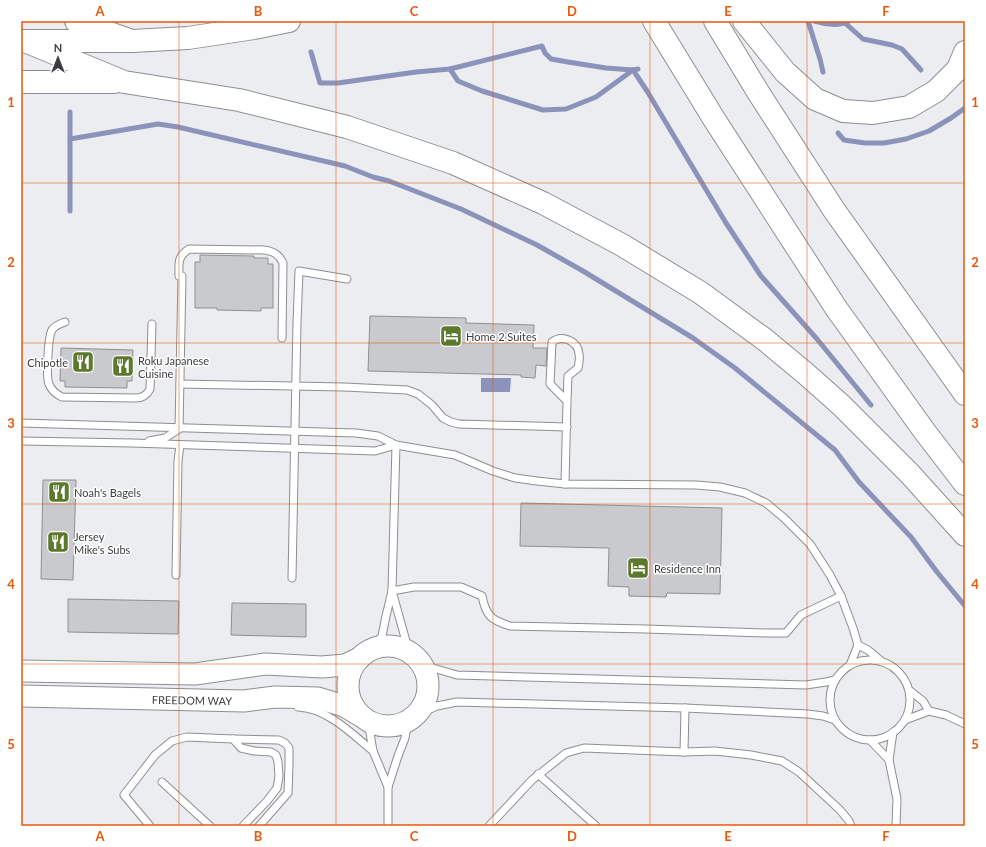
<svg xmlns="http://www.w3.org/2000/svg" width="986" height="847" font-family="Lato,sans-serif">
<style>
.water{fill:#8c93ba}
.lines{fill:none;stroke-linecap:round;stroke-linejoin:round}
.stream{stroke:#8c93ba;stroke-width:5}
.building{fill:#c9cacd;stroke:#8e8f92}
.lane-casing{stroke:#8d8e91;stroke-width:9}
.secondary-casing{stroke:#8d8e91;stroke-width:23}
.primary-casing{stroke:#8d8e91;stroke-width:24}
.highway-casing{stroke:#8d8e91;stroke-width:24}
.lane{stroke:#fff;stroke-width:7}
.secondary{stroke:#fff;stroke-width:21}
.primary{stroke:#fff;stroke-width:22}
.highway{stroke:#fff;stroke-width:22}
.grid{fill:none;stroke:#e8590c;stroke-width:1;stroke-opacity:0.55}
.labels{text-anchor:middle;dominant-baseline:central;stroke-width:3;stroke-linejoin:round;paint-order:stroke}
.poi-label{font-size:11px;fill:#3c3d3e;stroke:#fff;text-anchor:start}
.street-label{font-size:11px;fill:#3c3d3e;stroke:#fff}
.neatline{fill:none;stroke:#e8590c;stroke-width:1.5}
.grid-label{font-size:13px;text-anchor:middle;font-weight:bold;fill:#e8590c}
</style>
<rect width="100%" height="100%" fill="#ecedf1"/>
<polygon class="water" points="481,378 511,378 510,392 481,392"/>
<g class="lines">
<g class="stream">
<polyline points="808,21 820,59 823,72"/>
<path d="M814,21C826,24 838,27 849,21"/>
<polyline points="845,23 863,39 892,45 902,49 921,70"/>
<polyline points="311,52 320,83 338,83 416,72 450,69 542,46 545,53 551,59 568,62 606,68 633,70"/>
<polyline points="450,69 458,81 482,91 543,110 566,109 596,97 633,70"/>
<polyline points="638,69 633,70 647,91 726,223 761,276 817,339 871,405"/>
<polyline points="70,112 70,211"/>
<polyline points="838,133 844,140 865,143 884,143 906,139 929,131 951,118 965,108"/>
<polyline points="70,139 158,124 178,127 345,166 373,177 389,181 461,209 537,245 583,271 693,338 735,368 835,450 859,482 911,537 937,572 965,606"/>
</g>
</g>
<g class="building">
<polygon points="200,255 254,256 254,258 268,258 268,264 273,264 273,308 261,308 261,311 217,310 217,308 195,308 195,262 200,262"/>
<polygon points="370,316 466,318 466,323 534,325 533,348 547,348 546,366 536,365 535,378 521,377 521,375 368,371"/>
<polygon points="61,348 133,350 132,381 127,381 127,388 65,387 65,381 60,381"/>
<polygon points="43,480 76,480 73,580 41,579"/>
<polygon points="521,503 722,508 720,594 667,593 666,597 629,596 629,587 608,586 609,548 520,546"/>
<polygon points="68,599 179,601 178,634 68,632"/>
<polygon points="232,603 306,604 306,637 231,635"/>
</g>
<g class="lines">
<g class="lane-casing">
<g id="lane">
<path d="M179,276C179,263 177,257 189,249L264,250C273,251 279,254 283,263L282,338"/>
<path d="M65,322C60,324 54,326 52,330C48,337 46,377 49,384C51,390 56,394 62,397L136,398C142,398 147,395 150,389L152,324"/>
<polyline points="180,384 344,387 407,390 418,394 432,405 443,418 451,422 459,424 567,427"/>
<polyline points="21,423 356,433 378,436 396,445 455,455 493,471 515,478 537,481 565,484 696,485 720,487 745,493 766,503 784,518 810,544 830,575 841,596 853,628 858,645 850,665"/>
<polyline points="21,441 132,443 375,451 396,445"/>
<polyline points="149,441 165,438 179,429 182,276"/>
<path d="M565,484L567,401L568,376L578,368C579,363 580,359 579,354C578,341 562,334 552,342L550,384L567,401"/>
<polyline points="176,575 178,461 180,445"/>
<polyline points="292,578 297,323 299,271 347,279"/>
<path d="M392,591L414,587H461L482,596C486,616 491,620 510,626L646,629L767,633H786L801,615L841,596"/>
<polyline points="392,591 409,652"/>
<polyline points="858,645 868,650 881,661"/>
<polyline points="368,652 382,636 386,616 392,591 396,445"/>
<polyline points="417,658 433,668 457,675 806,685 826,682 835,680"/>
<circle cx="870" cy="700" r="40"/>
<polyline points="909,690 923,701 929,711"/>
<path d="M298,707C327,708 352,734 373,751"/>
<polyline points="417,715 437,706 457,702 685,708 808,714 823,716 835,720"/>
<polyline points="905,720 929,711 946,715 965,724"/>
<polyline points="368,721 373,751 388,787"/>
<polyline points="893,732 889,760 897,799 896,826"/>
<polyline points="233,739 241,748 254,751 271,752 276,755 278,762 279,776 277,788 267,801 243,826"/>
<polyline points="870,740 889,760"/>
<polyline points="684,752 685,708"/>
<polyline points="538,774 596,826"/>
<polyline points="162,782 210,826"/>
<polyline points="150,826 124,795 155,755 172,741 187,737 233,739 279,740 285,743 289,748 289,765 288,793 259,826"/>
<polyline points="388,826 388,787 398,756 405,738 408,721"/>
<polyline points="489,826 532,780 566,753 584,748 684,752 715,751 751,755 782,761 799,772 840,810 849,821 851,826"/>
</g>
</g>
<g class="secondary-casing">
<g id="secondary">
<circle cx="388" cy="686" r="40"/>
<polyline points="21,671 195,674 265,664 322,667 345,665 360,658"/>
<polyline points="21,696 244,701 275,697 318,698 344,706 359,715"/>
</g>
</g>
<g class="primary-casing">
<polyline id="primary" points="24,41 132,41 188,38 254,28 289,21"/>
</g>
<g class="highway-casing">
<g id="highway">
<polyline points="76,21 132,41"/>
<polyline points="654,21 714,119 836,308 925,432 965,484"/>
<polyline points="715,21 758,92 834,210 965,394"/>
<polyline points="744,21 785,72 815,99 843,111 873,113 909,107 936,91 958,69 965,52"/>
<polyline points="25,41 124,82 239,100 347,127 453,163 543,203 622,245 701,293 764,339 805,373 841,405 910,474 965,535"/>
<polyline points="21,82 114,82"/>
</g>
</g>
<use href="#lane" class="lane"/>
<use href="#secondary" class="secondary"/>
<use href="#primary" class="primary"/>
<use href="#highway" class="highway"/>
</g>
<path class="grid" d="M179,21V826M336,21V826M493,21V826M650,21V826M807,21V826M21,183H965M21,343H965M21,504H965M21,664H965"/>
<defs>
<g id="hotel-square" transform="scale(1.15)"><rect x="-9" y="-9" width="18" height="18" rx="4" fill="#5d792d" stroke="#fff"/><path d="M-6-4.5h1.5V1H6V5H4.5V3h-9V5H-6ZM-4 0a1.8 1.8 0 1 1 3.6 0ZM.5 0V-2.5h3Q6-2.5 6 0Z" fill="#fff"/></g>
<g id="restaurant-square" transform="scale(1.15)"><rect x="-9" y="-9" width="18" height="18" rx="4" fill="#5d792d" stroke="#fff"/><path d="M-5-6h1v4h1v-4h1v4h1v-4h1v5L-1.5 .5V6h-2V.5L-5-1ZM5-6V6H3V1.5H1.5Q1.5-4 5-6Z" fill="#fff"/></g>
</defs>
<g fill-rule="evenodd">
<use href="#hotel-square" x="451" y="336"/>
<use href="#restaurant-square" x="83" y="362"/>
<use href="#restaurant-square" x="123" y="366"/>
<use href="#restaurant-square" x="59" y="492"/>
<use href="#restaurant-square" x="58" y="542"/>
<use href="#hotel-square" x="638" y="568"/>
</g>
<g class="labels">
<g class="poi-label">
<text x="466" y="336">Home 2 Suites</text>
<text x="138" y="360">Roku Japanese<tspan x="138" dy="13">Cuisine</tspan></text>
<text x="68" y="362" text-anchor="end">Chipotle</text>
<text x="74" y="492">Noah's Bagels</text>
<text x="74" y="536">Jersey<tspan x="74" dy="13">Mike's Subs</tspan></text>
<text x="654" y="568">Residence Inn</text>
</g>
<g class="street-label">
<text transform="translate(192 700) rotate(1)">FREEDOM WAY</text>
</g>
</g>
<rect width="986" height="847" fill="none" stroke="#ffffff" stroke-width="44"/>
<g transform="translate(58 58)" stroke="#ffffff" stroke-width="3" paint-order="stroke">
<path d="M0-3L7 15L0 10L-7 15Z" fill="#3c3d3e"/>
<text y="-6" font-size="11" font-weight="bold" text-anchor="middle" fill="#3c3d3e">N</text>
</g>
<rect x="22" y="22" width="942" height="803" class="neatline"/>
<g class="grid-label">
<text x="100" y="16">A</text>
<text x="258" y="16">B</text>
<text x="414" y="16">C</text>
<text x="572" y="16">D</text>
<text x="728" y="16">E</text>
<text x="886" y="16">F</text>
<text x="11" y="107">1</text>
<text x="975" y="107">1</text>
<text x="11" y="267">2</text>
<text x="975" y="267">2</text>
<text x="11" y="428">3</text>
<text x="975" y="428">3</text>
<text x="11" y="589">4</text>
<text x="975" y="589">4</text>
<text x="11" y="749">5</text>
<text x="975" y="749">5</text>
<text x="100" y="841">A</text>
<text x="258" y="841">B</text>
<text x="414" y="841">C</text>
<text x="572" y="841">D</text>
<text x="728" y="841">E</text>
<text x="886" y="841">F</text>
</g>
</svg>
